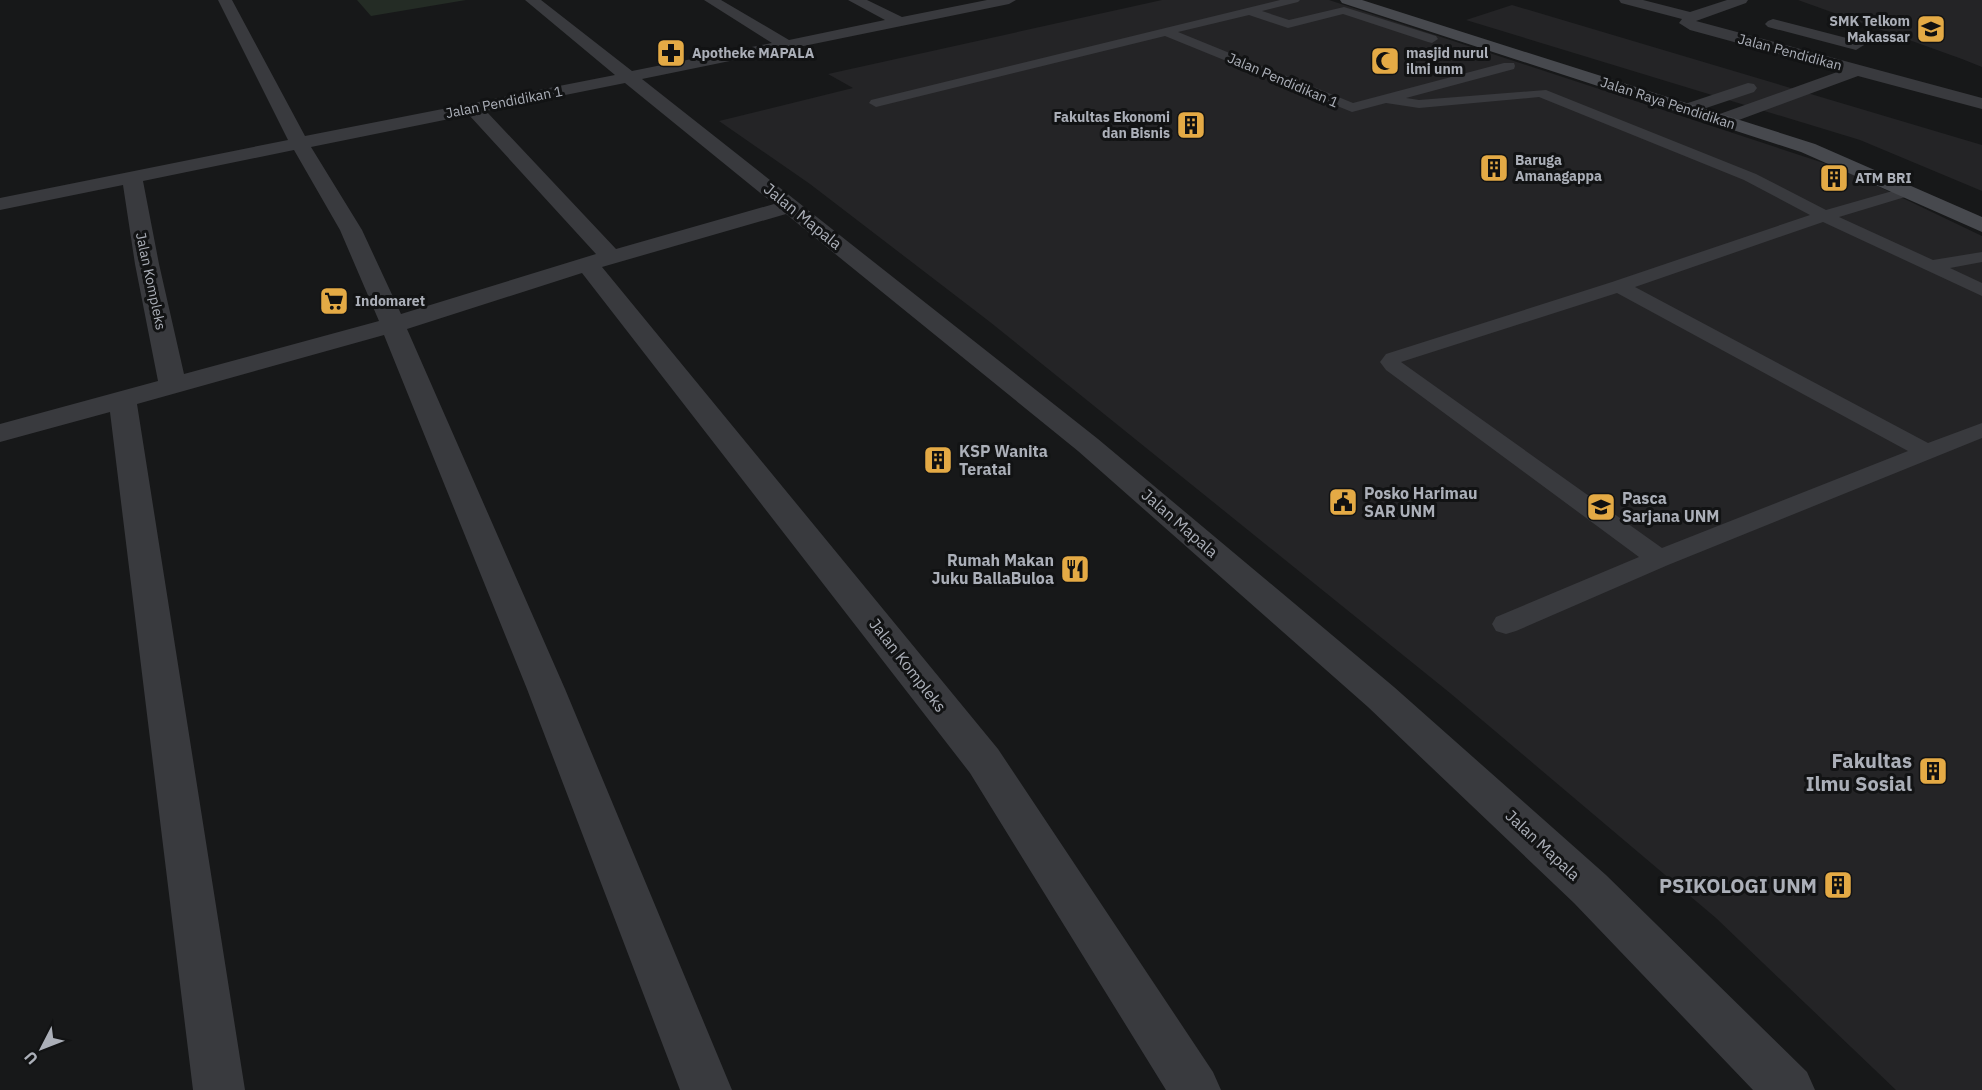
<svg xmlns="http://www.w3.org/2000/svg" width="1982" height="1090" font-family="'IBM Plex Sans',sans-serif">
<style>
.built{fill:#242426}
.green{fill:#242c25}
.lines{fill:none;stroke-linecap:round;stroke-linejoin:round}
.lane{fill:#393a3e;fill-rule:evenodd}
.street{fill:#393a3e;fill-rule:evenodd}
.secondary{fill:#47494e;fill-rule:evenodd}
.labels{text-anchor:middle;dominant-baseline:central;stroke-width:6;stroke-linejoin:round;paint-order:stroke}
.far-poi-label{font-size:14px;font-weight:bold;fill:#abafb8;stroke:#121314;text-anchor:start}
.far-street-label{font-size:14px;fill:#abafb8;stroke:#121314}
.street-label{font-size:16px;fill:#abafb8;stroke:#121314}
.poi-label{font-size:16px;font-weight:bold;fill:#abafb8;stroke:#121314;text-anchor:start}
.near-poi-label{font-size:20px;font-weight:bold;fill:#abafb8;stroke:#121314;text-anchor:end}
</style>
<rect width="100%" height="100%" fill="#171819"/>
<g class="built">
<polygon points="1162,0 1329,0 1842,169 1982,236 1982,1090 1896,1090 1716,918 1450,693 990,322 810,184 719,121 853,88 828,74"/>
<polygon points="1798,0 1982,0 1982,67 1962,59"/>
<polygon points="1512,5 1982,145 1982,191 1860,140 1466,20"/>
</g>
<polygon class="green" points="357,0 466,0 371,16"/>
<g class="lines">
<path class="lane" d="M1280,0H1300L1298,2L1262,11L1289,20L1344,7L1436,36L1438,39L1432,43L1428,42L1343,14L1288,28L1249,15L1178,32L1353,103L1504,63H1514L1515,66L1514,69L1406,98L1419,100L1546,90L1756,174L1826,210L1903,188H1915L1917,191L1915,194L1839,217L1933,260L1982,252V262L1950,268L1982,283V296L1823,222L1635,287L1928,443L1982,423V438L1668,565L1516,631L1506,634L1496,631L1492,624L1496,617L1639,557L1386,370L1380,362L1386,354L1612,282L1810,215L1744,180L1539,97L1419,108L1386,103L1352,112L1165,36L876,107L869,103L871,100ZM1617,293L1908,451L1662,548L1401,362Z"/>
<g class="street">
<path d="M218,0H232L305,136L615,75L525,0H541L632,71L772,43L704,0H721L789,40L885,20L848,0H867L902,17L987,0H1016L1009,4L642,79L1098,439L1394,687L1606,875L1807,1072L1815,1090H1753L1574,903L1368,707L1078,451L786,214L602,267L998,749L1213,1072L1221,1090H1166L970,773L582,273L407,329L565,689L732,1090H680L527,689L384,335L137,404L245,1090H193L110,412L0,442V424L158,381L135,264L123,185L0,210V198L288,140ZM625,83L774,204L616,249L486,111ZM469,115L596,254L401,314L362,230L311,147ZM294,150L340,230L379,321L184,374L159,264L143,181Z"/>
<polygon points="1619,0 1643,0 1690,12 1727,0 1748,0 1746,3 1696,21 1982,98 1982,109 1858,76 1728,124 1714,124 1712,120 1714,116 1840,71 1690,30 1679,23 1682,19 1621,3"/>
<polygon points="1773,19 1862,42 1864,45 1856,50 1768,27 1765,24 1768,21"/>
<polygon points="1748,83 1754,84 1757,88 1754,92 1688,114 1682,113 1679,109 1682,105"/>
</g>
<polygon class="secondary" points="1340,0 1362,0 1815,144 1982,217 1982,232 1801,152 1342,3"/>
</g>
<defs>
<g id="school-square" transform="scale(1.5)"><rect x="-9" y="-9" width="18" height="18" rx="4" fill="#e4aa45" stroke="#121314"/><path d="M0-5L7-2L0 1L-7-2ZM-4 1L0 2.5L4 1V4Q0 6-4 4Z" fill="#111"/></g>
<g id="pharmacy-square" transform="scale(1.5)"><rect x="-9" y="-9" width="18" height="18" rx="4" fill="#e4aa45" stroke="#121314"/><path d="M-2-6h4v4h4v4h-4v4h-4v-4h-4v-4h4Z" fill="#111"/></g>
<g id="mosque-square" transform="scale(1.5)"><rect x="-9" y="-9" width="18" height="18" rx="4" fill="#e4aa45" stroke="#121314"/><path d="M3.5-4.9A6 6 0 1 0 3.5 4.9A5 5 0 1 1 3.5-4.9Z" fill="#111"/></g>
<g id="building-square" transform="scale(1.5)"><rect x="-9" y="-9" width="18" height="18" rx="4" fill="#e4aa45" stroke="#121314"/><path d="M-4-6H4V6H1V3H-1V6H-4ZM-2.5-4.3h1.7v1.8h-1.7ZM.8-4.3h1.7v1.8H.8ZM-2.5-1h1.7V.8h-1.7ZM.8-1h1.7V.8H.8Z" fill="#111"/></g>
<g id="supermarket-square" transform="scale(1.5)"><rect x="-9" y="-9" width="18" height="18" rx="4" fill="#e4aa45" stroke="#121314"/><path d="M-6-5.5h2.5l.6 2H6L4.5 2H-2.5L-4.4-4H-6ZM-1.5 3.2a1.3 1.3 0 1 0 .1 0ZM3 3.2a1.3 1.3 0 1 0 .1 0Z" fill="#111"/></g>
<g id="civic-square" transform="scale(1.5)"><rect x="-9" y="-9" width="18" height="18" rx="4" fill="#e4aa45" stroke="#121314"/><path d="M-.6-6.5H3V-4.5H.6V-3L4-1V1h2V6H-6V1h2V-1L-.6-3ZM-1.2 2.5V6h2.4V2.5Z" fill="#111"/></g>
<g id="university-square" transform="scale(1.5)"><rect x="-9" y="-9" width="18" height="18" rx="4" fill="#e4aa45" stroke="#121314"/><path d="M0-5L7-2L0 1L-7-2ZM-4 1L0 2.5L4 1V4Q0 6-4 4Z" fill="#111"/></g>
<g id="restaurant-square" transform="scale(1.5)"><rect x="-9" y="-9" width="18" height="18" rx="4" fill="#e4aa45" stroke="#121314"/><path d="M-5-6h1v4h1v-4h1v4h1v-4h1v5L-1.5 .5V6h-2V.5L-5-1ZM5-6V6H3V1.5H1.5Q1.5-4 5-6Z" fill="#111"/></g>
</defs>
<g fill-rule="evenodd">
<use href="#school-square" x="1931" y="29"/>
<use href="#pharmacy-square" x="671" y="53"/>
<use href="#mosque-square" x="1385" y="61"/>
<use href="#building-square" x="1191" y="125"/>
<use href="#building-square" x="1494" y="168"/>
<use href="#building-square" x="1834" y="178"/>
<use href="#supermarket-square" x="334" y="301"/>
<use href="#building-square" x="938" y="460"/>
<use href="#civic-square" x="1343" y="502"/>
<use href="#university-square" x="1601" y="507"/>
<use href="#restaurant-square" x="1075" y="569"/>
<use href="#building-square" x="1933" y="771"/>
<use href="#building-square" x="1838" y="885"/>
</g>
<g class="labels">
<g class="far-poi-label">
<text x="1910" y="21" text-anchor="end">SMK Telkom<tspan x="1910" dy="16">Makassar</tspan></text>
<text x="692" y="53">Apotheke MAPALA</text>
<text x="1406" y="53">masjid nurul<tspan x="1406" dy="16">ilmi unm</tspan></text>
<text x="1170" y="117" text-anchor="end">Fakultas Ekonomi<tspan x="1170" dy="16">dan Bisnis</tspan></text>
<text x="1515" y="160">Baruga<tspan x="1515" dy="16">Amanagappa</tspan></text>
<text x="1855" y="178">ATM BRI</text>
<text x="355" y="301">Indomaret</text>
</g>
<g class="far-street-label">
<text transform="translate(1790 52) rotate(15)">Jalan Pendidikan</text>
<text transform="translate(1283 80) rotate(23)">Jalan Pendidikan 1</text>
<text transform="translate(504 102) rotate(-11)">Jalan Pendidikan 1</text>
<text transform="translate(1668 103) rotate(18)">Jalan Raya Pendidikan</text>
<text transform="translate(151 281) rotate(78)">Jalan Kompleks</text>
</g>
<g class="street-label">
<text transform="translate(803 216) rotate(39)">Jalan Mapala</text>
<text transform="translate(1180 523) rotate(41)">Jalan Mapala</text>
<text transform="translate(908 665) rotate(52)">Jalan Kompleks</text>
<text transform="translate(1543 845) rotate(43)">Jalan Mapala</text>
</g>
<g class="poi-label">
<text x="959" y="451">KSP Wanita<tspan x="959" dy="18">Teratai</tspan></text>
<text x="1364" y="493">Posko Harimau<tspan x="1364" dy="18">SAR UNM</tspan></text>
<text x="1622" y="498">Pasca<tspan x="1622" dy="18">Sarjana UNM</tspan></text>
<text x="1054" y="560" text-anchor="end">Rumah Makan<tspan x="1054" dy="18">Juku BallaBuloa</tspan></text>
</g>
<g class="near-poi-label">
<text x="1912" y="760">Fakultas<tspan x="1912" dy="23">Ilmu Sosial</tspan></text>
<text x="1817" y="885">PSIKOLOGI UNM</text>
</g>
</g>
<g transform="translate(42 1048) rotate(228)" stroke="#121314" stroke-width="4.5" paint-order="stroke">
<path d="M0-4.5L10 22L0 15L-10 22Z" fill="#abafb8"/>
<text y="-9" font-size="16" font-weight="bold" text-anchor="middle" fill="#abafb8">U</text>
</g>
</svg>
